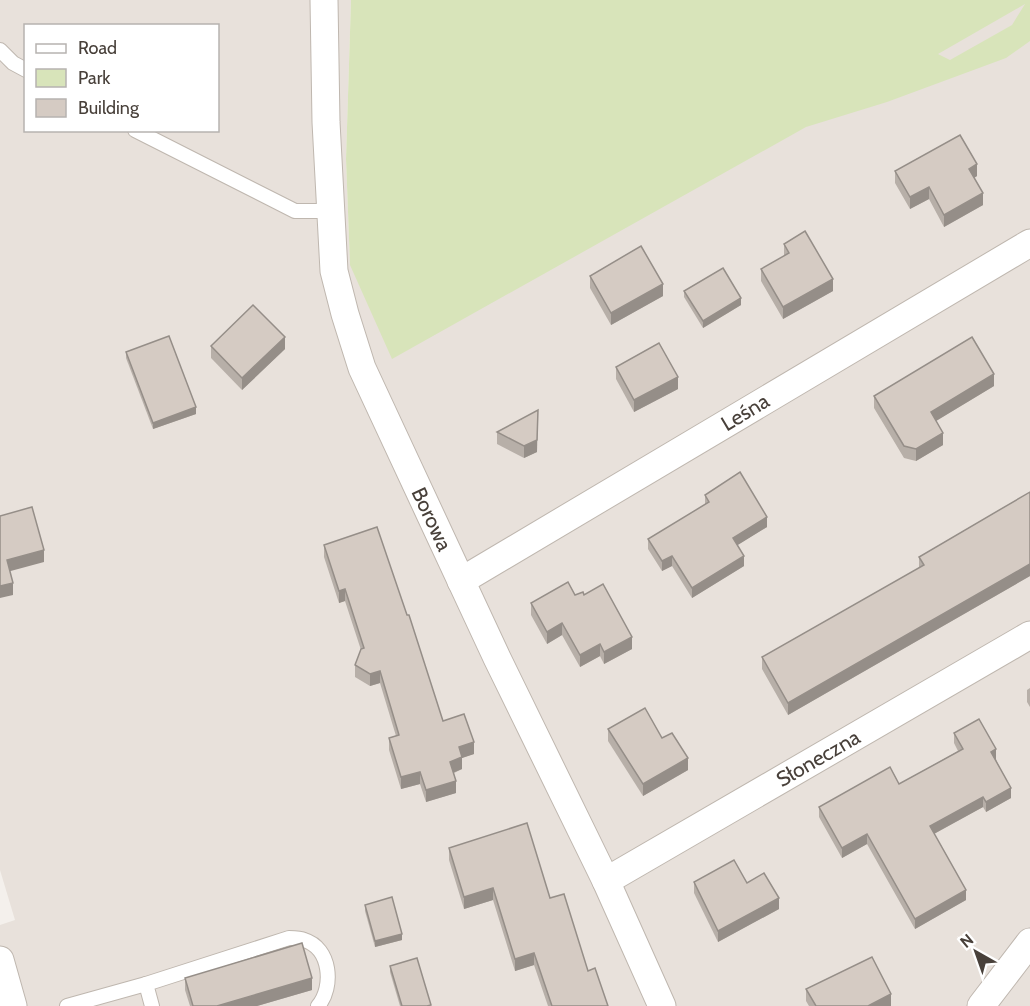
<svg xmlns="http://www.w3.org/2000/svg" width="1030" height="1006" font-family="Cabin,sans-serif">
<style>
.residential{fill:#e8e1db;fill-rule:evenodd}
.green{fill:#d8e4ba;fill-rule:evenodd}
.lines{fill:none;stroke-linecap:round;stroke-linejoin:round}
.lane-casing{stroke:#bfb7af;stroke-width:16}
.street-casing{stroke:#bfb7af;stroke-width:29}
.lane{stroke:#fff;stroke-width:14}
.street{stroke:#fff;stroke-width:27}
.wall{fill:#b7afa8}
.shaded-wall{fill:#958e88}
.building{fill:#d5cbc3;stroke:#958e88;stroke-width:1.5}
.labels{text-anchor:middle;dominant-baseline:central;stroke-width:6;stroke-linejoin:round;paint-order:stroke}
.street-label{font-size:21px;fill:#48403a;stroke:#fff}
</style>
<rect width="100%" height="100%" fill="#f4f0ec"/>
<path class="residential" d="M0,0H351L346,159L350,265L1030,1V1006H0V925L15,920L0,870ZM26,26H218V130H26Z"/>
<path class="green" d="M351,0H1030V41L1006,58L887,102L806,127L392,359L350,265L346,159ZM1025,4L1012,25L950,60L938,54Z"/>
<g class="lines">
<g class="lane-casing">
<g id="lane">
<polyline points="0,50 13,63 26,70"/>
<polyline points="135,130 295,211 330,211"/>
<path d="M146,984L289,938C294,938 300,938 304,940C331,948 334,987 318,1006"/>
<polyline points="67,1006 146,984 152,1006"/>
</g>
</g>
<g class="street-casing">
<g id="street">
<polyline points="324,0 326,122 334,271 345,314 362,368 497,658 606,881 662,1006"/>
<polyline points="461,581 1030,243"/>
<polyline points="606,881 1030,635"/>
<polyline points="0,960 13,1006"/>
<polyline points="981,1006 1030,942"/>
</g>
</g>
<use href="#lane" class="lane"/>
<use href="#street" class="street"/>
</g>
<g class="wall">
<polygon points="895,171 977,176 974,178 983,205 944,227 929,199 910,209 895,183"/>
<polygon points="784,244 833,291 783,319 761,281 761,269 784,256"/>
<polygon points="590,276 663,296 611,325 590,288"/>
<polygon points="684,291 741,305 703,328 684,297"/>
<polygon points="211,346 285,349 242,390 211,358"/>
<polygon points="126,352 196,414 153,429 126,358"/>
<polygon points="616,367 678,389 634,412 616,379"/>
<polygon points="994,386 936,421 943,445 916,461 904,458 874,408 874,396"/>
<polygon points="497,432 537,452 524,458 497,444"/>
<polygon points="1030,492 1030,576 788,715 762,669 762,657 919,568 919,557"/>
<polygon points="705,495 767,527 737,545 744,566 692,598 672,566 662,571 648,549 648,539 705,505"/>
<polygon points="324,545 443,721 474,754 462,758 462,769 454,773 456,793 426,802 420,784 401,789 389,750 389,738 396,736 380,683 370,686 355,677 355,665 361,650 345,601 339,603 324,557"/>
<polygon points="575,595 584,595 632,649 604,664 600,656 580,667 562,635 547,644 531,615 531,603"/>
<polygon points="1030,688 1030,707 1027,702 1027,690"/>
<polygon points="608,729 662,738 688,770 643,796 608,741"/>
<polygon points="954,733 996,759 1011,798 986,812 983,807 934,834 966,900 915,929 867,844 842,858 819,817 819,807 899,784 958,751 954,743"/>
<polygon points="449,848 550,898 588,971 608,1006 548,1006 534,965 515,971 493,900 464,909 449,860"/>
<polygon points="694,882 747,883 779,909 718,942 694,893"/>
<polygon points="365,905 402,940 375,947 365,911"/>
<polygon points="390,966 431,1006 400,1006 390,972"/>
<polygon points="185,978 312,990 257,1006 190,1006 185,990"/>
<polygon points="806,989 891,1006 809,1006 806,1001"/>
</g>
<g class="shaded-wall">
<polygon points="977,164 977,176 969,181 969,169"/>
<polygon points="929,187 929,199 910,209 910,197"/>
<polygon points="983,193 983,205 944,227 944,215"/>
<polygon points="833,279 833,291 783,319 783,307"/>
<polygon points="663,284 663,296 611,325 611,313"/>
<polygon points="741,298 741,305 703,328 703,321"/>
<polygon points="285,337 285,349 242,390 242,378"/>
<polygon points="994,374 994,386 931,424 931,412"/>
<polygon points="678,377 678,389 634,412 634,400"/>
<polygon points="196,407 196,414 153,429 153,423"/>
<polygon points="538,410 537,452 524,458 524,446"/>
<polygon points="943,433 943,445 916,461 916,449"/>
<polygon points="767,517 767,527 733,548 733,538"/>
<polygon points="44,550 44,562 7,572 7,560"/>
<polygon points="672,556 672,566 662,571 662,561"/>
<polygon points="744,556 744,566 692,598 692,588"/>
<polygon points="1030,564 1030,576 788,715 788,703"/>
<polygon points="13,583 13,595 0,598 0,586"/>
<polygon points="345,589 345,601 339,603 339,591"/>
<polygon points="562,623 562,635 547,644 547,632"/>
<polygon points="632,637 632,649 604,664 604,652"/>
<polygon points="600,644 600,656 580,667 580,655"/>
<polygon points="380,671 380,683 370,686 370,674"/>
<polygon points="474,742 474,754 462,758 462,769 450,774 450,762 459,747"/>
<polygon points="996,749 996,759 991,762 991,752"/>
<polygon points="688,758 688,770 643,796 643,784"/>
<polygon points="420,772 420,784 401,789 401,777"/>
<polygon points="456,781 456,793 426,802 426,790"/>
<polygon points="1011,788 1011,798 986,812 986,802"/>
<polygon points="983,797 983,807 930,836 930,826"/>
<polygon points="867,834 867,844 842,858 842,848"/>
<polygon points="493,888 493,900 464,909 464,897"/>
<polygon points="966,890 966,900 915,929 915,919"/>
<polygon points="779,898 779,909 718,942 718,931"/>
<polygon points="402,934 402,940 375,947 375,941"/>
<polygon points="534,953 534,965 515,971 515,959"/>
<polygon points="312,978 312,990 257,1006 217,1006"/>
<polygon points="891,994 891,1006 868,1006"/>
</g>
<g class="building">
<polygon points="960,135 977,164 969,169 983,193 944,215 929,187 910,197 895,171"/>
<polygon points="805,231 833,279 783,307 761,269 789,253 784,244"/>
<polygon points="641,246 663,284 611,313 590,276"/>
<polygon points="723,268 741,298 703,321 684,291"/>
<polygon points="253,305 285,337 242,378 211,346"/>
<polygon points="169,336 196,407 153,423 126,352"/>
<polygon points="972,337 994,374 931,412 943,433 916,449 904,446 874,396"/>
<polygon points="659,343 678,377 634,400 616,367"/>
<polygon points="538,410 537,440 524,446 497,432"/>
<polygon points="740,472 767,517 733,538 744,556 692,588 672,556 662,561 648,539 709,502 705,495"/>
<polygon points="1030,492 1030,564 788,703 762,657 924,565 919,557"/>
<polygon points="32,507 44,550 7,560 13,583 0,586 0,516"/>
<polygon points="377,527 407,615 409,615 443,721 464,714 474,742 459,747 462,757 450,762 456,781 426,790 420,772 401,777 389,738 399,735 380,671 370,674 355,665 361,649 364,648 345,589 339,591 324,545"/>
<polygon points="568,582 575,595 583,592 584,595 603,584 632,637 604,652 600,644 580,655 562,623 547,632 531,603"/>
<polygon points="645,708 662,738 672,733 688,758 643,784 608,729"/>
<polygon points="979,719 996,749 991,752 1011,788 986,802 983,797 930,826 966,890 915,919 867,834 842,848 819,807 890,767 899,784 963,749 954,733"/>
<polygon points="527,823 550,898 564,894 588,971 595,968 608,1006 552,1006 534,953 515,959 493,888 464,897 449,848"/>
<polygon points="734,860 747,883 764,873 779,898 718,931 694,882"/>
<polygon points="392,897 402,934 375,941 365,905"/>
<polygon points="302,943 312,978 217,1006 193,1006 185,978"/>
<polygon points="872,957 891,994 868,1006 816,1006 806,989"/>
<polygon points="417,958 431,1005 427,1006 402,1006 390,966"/>
</g>
<g class="labels">
<g class="street-label">
<text transform="translate(745 412) rotate(-31)">Leśna</text>
<text transform="translate(432 519) rotate(65)">Borowa</text>
<text transform="translate(818 758) rotate(-30)">Słoneczna</text>
</g>
</g>
<rect x="24" y="24" width="195" height="108" fill="#ffffff" stroke="#b6b3b0" stroke-width="1.5"/>
<rect x="36" y="44" width="30" height="9" fill="#ffffff" stroke="#b6b3b0" stroke-width="1.5"/>
<text x="78" y="54" font-size="18" fill="#48403a">Road</text>
<rect x="36" y="69" width="30" height="18" fill="#d8e4ba" stroke="#b6b3b0" stroke-width="1.5"/>
<text x="78" y="84" font-size="18" fill="#48403a">Park</text>
<rect x="36" y="99" width="30" height="18" fill="#d5cbc3" stroke="#b6b3b0" stroke-width="1.5"/>
<text x="78" y="114" font-size="18" fill="#48403a">Building</text>
<g transform="translate(976 952) rotate(320)" stroke="#ffffff" stroke-width="4.5" paint-order="stroke">
<path d="M0-4.5L10 22L0 15L-10 22Z" fill="#48403a"/>
<text y="-9" font-size="16" font-weight="bold" text-anchor="middle" fill="#48403a">N</text>
</g>
</svg>
